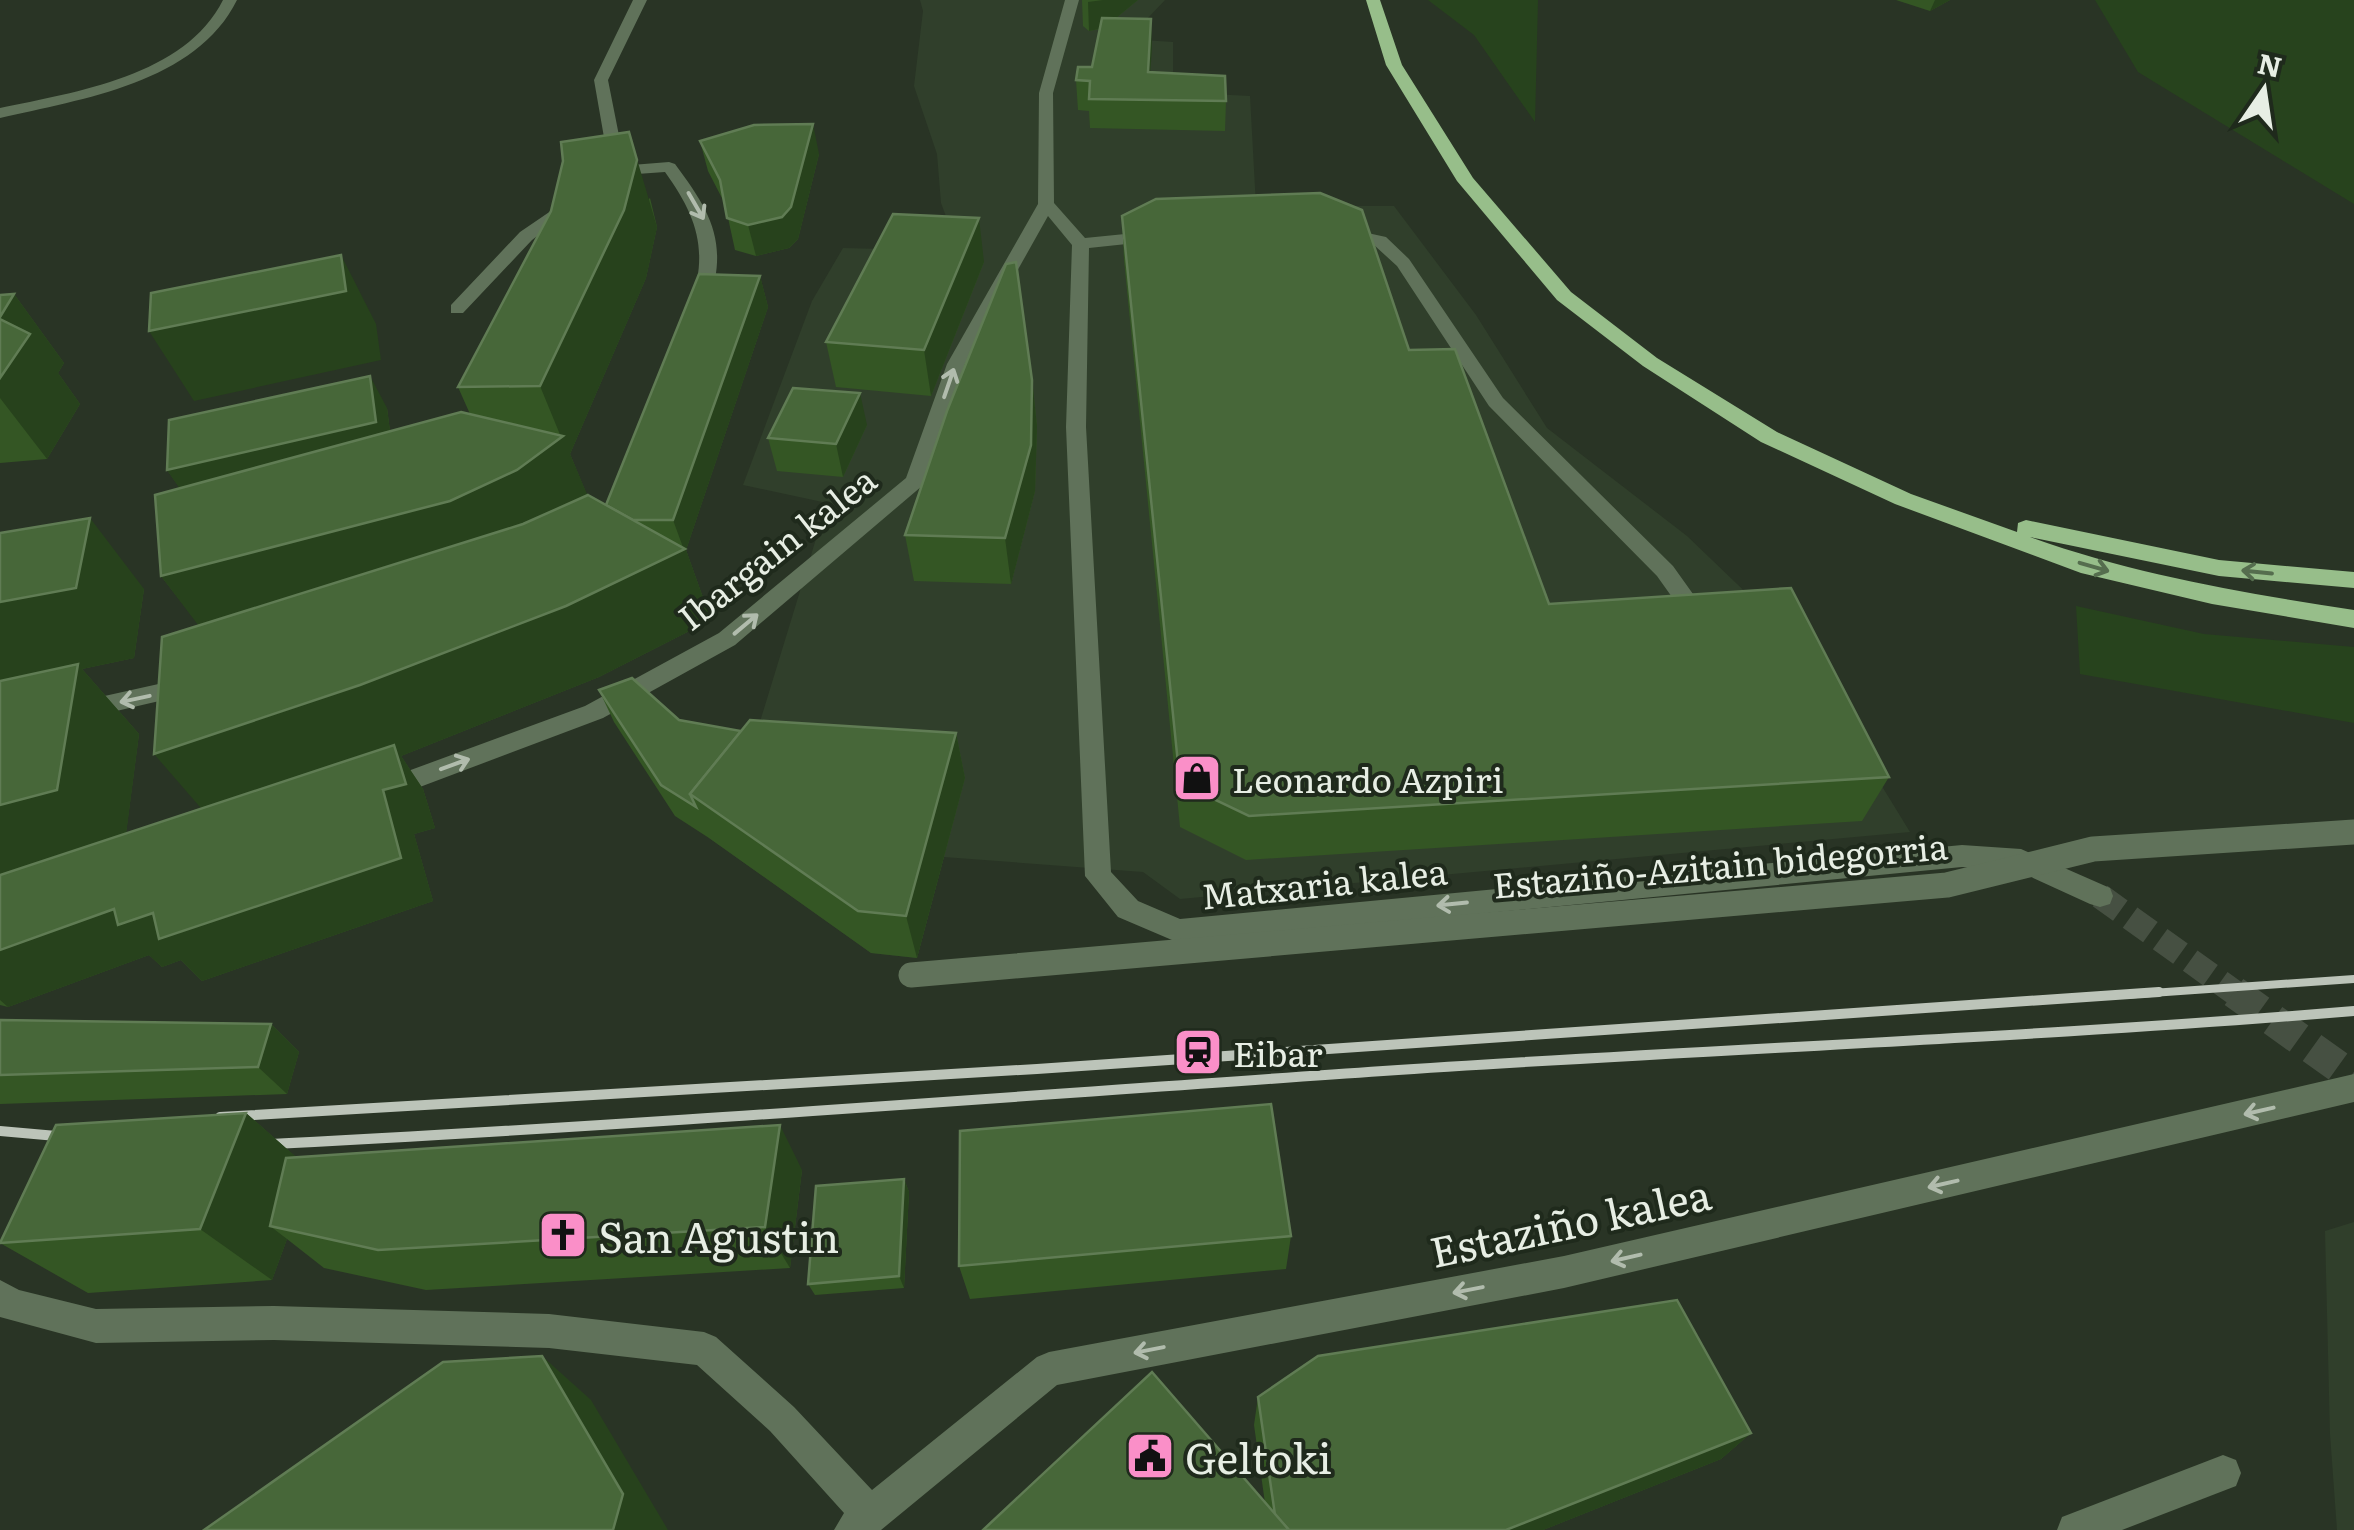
<svg xmlns="http://www.w3.org/2000/svg" width="2354" height="1530" font-family="Literata,serif">
<style>
.built{fill:#303f2b}
.green{fill:#27431d}
.lines{fill:none;stroke-linecap:round;stroke-linejoin:round}
.minor-tunnel-far1{stroke:#465042;stroke-width:25;stroke-dasharray:25 12;stroke-linecap:butt}
.minor-tunnel{stroke:#465042;stroke-width:32;stroke-dasharray:32 16;stroke-linecap:butt}
.service{fill:#60725a;fill-rule:evenodd}
.minor{fill:#60725a;fill-rule:evenodd}
.tertiary{fill:#60725a;fill-rule:evenodd}
.trunk{fill:#97be8a;fill-rule:evenodd}
.rail-far1{stroke:#bcc4b9;stroke-width:8}
.rail{stroke:#bcc4b9;stroke-width:10}
.pedestrian-bridge{stroke:#60725a;stroke-width:25}
.wall{fill:#345624}
.shaded-wall{fill:#27421c}
.building{fill:#476739;stroke:#607c54;stroke-width:2.5}
.oneway{stroke:#b1bcad}
.oneway2{stroke:#556d4e}
.labels{text-anchor:middle;dominant-baseline:central;stroke-width:8;stroke-linejoin:round;paint-order:stroke}
.street-label{font-size:35px;fill:#e7eee4;stroke:#1f2a1c}
.poi-label{font-size:35px;fill:#e7eee4;stroke:#1f2a1c;text-anchor:start}
.near-street-label{font-size:42px;fill:#e7eee4;stroke:#1f2a1c}
.near-poi-label{font-size:42px;fill:#e7eee4;stroke:#1f2a1c;text-anchor:start}
</style>
<rect width="100%" height="100%" fill="#293425"/>
<g class="built">
<polygon points="920,0 1165,0 1128,39 1173,42 1173,92 1250,96 1256,206 1394,206 1476,315 1547,428 1687,536 1788,633 1910,832 1180,899 1143,872 944,857 917,958 871,953 709,838 736,800 827,503 743,485 812,301 843,248 959,251 941,203 937,154 914,86 923,11"/>
<polygon points="2354,1222 2354,1530 2337,1530 2330,1434 2325,1231"/>
</g>
<g class="green">
<polygon points="1428,0 1538,0 1535,122 1474,35"/>
<polygon points="2095,0 2354,0 2354,204 2138,72"/>
<polygon points="2076,606 2204,634 2354,647 2354,723 2080,674"/>
</g>
<g class="lines">
<polyline class="minor-tunnel-far1" points="2100,896 2238,995"/>
<polyline class="minor-tunnel" points="2234,992 2354,1078"/>
<polygon class="service" points="2223,1455 2236,1460 2241,1473 2236,1486 2122,1530 2057,1530 2062,1517"/>
<g class="minor">
<polygon points="1065,0 1079,0 1053,93 1054,203 1085,238 1155,231 1163,236 1155,241 1089,248 1086,427 1111,872 1138,901 1180,919 1962,845 2021,849 2110,888 2113,896 2110,904 2100,907 2090,904 2018,871 1962,867 1179,943 1118,917 1085,876 1066,427 1072,245 1048,216 965,364 922,486 735,645 603,718 396,796 378,796 374,789 378,782 585,706 719,633 906,478 947,364 1038,204 1039,93"/>
<path d="M669,162L675,164C710,211 729,242 709,302L700,307L691,302C709,250 696,215 665,172L623,175L611,181L603,176L619,166Z"/>
<polygon points="564,202 578,205 532,240 463,313 451,313 451,305 520,232"/>
<polygon points="1340,227 1386,237 1409,259 1503,398 1673,566 1708,615 1705,621 1689,621 1657,576 1489,406 1397,266 1374,245 1334,236 1334,228"/>
<polygon points="190,677 198,680 202,686 198,692 82,719 70,710 82,701"/>
<polygon points="2354,1074 2354,1102 1564,1288 1057,1385 881,1530 834,1530 844,1513 770,1431 697,1365 549,1348 274,1340 96,1343 0,1317 0,1280 19,1290 96,1309 274,1306 549,1314 704,1332 716,1337 794,1407 872,1490 1037,1357 1049,1352 1564,1256"/>
</g>
<g class="tertiary">
<path d="M223,0H237C196,83 82,99 0,118V108C76,92 185,76 223,0Z"/>
<polygon points="633,0 647,0 608,80 625,166 617,171 609,166 594,80"/>
</g>
<path class="trunk" d="M1366,0H1380L1402,65L1473,178L1571,292L1657,358L1777,432L1911,494L2017,532L2018,523L2026,520L2219,560L2354,572V588L2219,576L2030,537C2136,575 2244,593 2354,610V628L2212,604L2081,573L1895,504L1761,442L1643,366L1557,300L1457,181L1386,65Z"/>
<polyline class="rail-far1" points="2123,995 2354,979"/>
<g class="rail">
<polyline points="220,1117 1037,1069 2159,992"/>
<polyline points="0,1131 79,1138"/>
<path d="M253,1145C630,1126 1006,1097 1383,1071C1706,1049 2030,1038 2354,1011"/>
</g>
<polyline class="pedestrian-bridge" points="911,975 1947,885 2093,849 2354,832"/>
</g>
<g class="wall">
<polygon points="1082,0 1138,0 1116,18 1151,19 1150,72 1226,101 1225,131 1090,128 1089,111 1078,110 1076,80 1092,67 1100,29 1089,31 1083,26"/>
<polygon points="1896,0 1950,0 1930,11"/>
<polygon points="700,141 819,154 798,239 789,248 756,256 735,250 725,204 708,171"/>
<polygon points="650,198 657,227 646,278 570,454 587,495 606,505 760,276 768,307 686,550 711,620 599,677 401,756 423,789 435,828 414,834 433,901 202,981 181,960 162,967 149,955 8,1007 0,1005 0,533 144,589 134,658 82,669 139,734 126,833 201,808 199,625 161,576 180,488 167,470 387,408 390,431 470,414 458,387"/>
<polygon points="1122,216 1409,350 1549,604 1889,777 1862,821 1246,860 1180,827 1124,260"/>
<polygon points="984,262 931,396 836,387 826,342"/>
<polygon points="14,294 64,363 58,373 80,404 47,459 0,463 0,295"/>
<polygon points="1032,380 1037,426 1035,491 1011,584 914,581 905,535"/>
<polygon points="867,425 843,477 777,471 768,438"/>
<polygon points="599,690 679,720 741,731 956,733 965,778 917,958 871,953 709,838 675,816 614,722"/>
<polygon points="0,1020 271,1024 299,1052 287,1094 0,1104"/>
<polygon points="246,1113 297,1158 802,1170 790,1268 426,1290 324,1268 287,1239 272,1280 88,1293 0,1243"/>
<polygon points="904,1179 909,1192 904,1288 815,1295 808,1284"/>
<polygon points="1291,1236 1286,1269 970,1299 959,1266"/>
<polygon points="1258,1397 1751,1433 1721,1459 1543,1530 983,1530 1265,1503 1254,1425"/>
</g>
<g class="shaded-wall">
<polygon points="1103,0 1138,0 1104,28 1089,31 1088,2"/>
<polygon points="1935,0 1950,0 1930,11"/>
<polygon points="1151,19 1152,48 1148,102 1148,72"/>
<polygon points="813,124 819,154 798,239 789,248 756,256 748,225"/>
<polygon points="629,132 657,227 646,278 570,454 592,506 214,646 161,576 561,437 540,386"/>
<polygon points="979,218 984,262 931,396 924,350"/>
<polygon points="341,255 376,324 381,360 194,401 149,331"/>
<polygon points="760,276 768,307 686,550 711,620 599,677 401,756 423,789 435,828 414,834 433,901 202,981 181,960 162,967 149,955 8,1007 0,1000 0,950 213,822 154,754 684,550 673,520"/>
<polygon points="14,294 64,363 58,373 80,404 47,459 0,398 0,317"/>
<polygon points="370,376 387,408 393,454 189,502 167,470"/>
<polygon points="1032,380 1037,426 1035,491 1011,584 1005,538"/>
<polygon points="860,393 867,425 843,477 836,444"/>
<polygon points="90,518 144,589 134,658 82,669 139,734 123,858 0,891 0,602"/>
<polygon points="956,733 965,778 917,958 906,916"/>
<polygon points="271,1024 299,1052 287,1094 258,1067"/>
<polygon points="246,1113 311,1170 270,1226 287,1239 272,1280 200,1229"/>
<polygon points="780,1125 802,1170 790,1268 765,1227"/>
<polygon points="904,1179 909,1192 904,1288 899,1276"/>
<polygon points="542,1356 591,1400 668,1530 613,1530"/>
<polygon points="1751,1433 1721,1459 1543,1530 1506,1530"/>
</g>
<g class="building">
<polygon points="1102,18 1151,19 1148,72 1225,76 1226,101 1089,99 1090,81 1076,80 1078,67 1092,67"/>
<polygon points="813,124 791,207 782,217 748,225 727,218 720,180 700,141 754,125"/>
<polygon points="629,132 637,160 624,210 540,386 458,387 551,211 563,161 561,142"/>
<polygon points="1320,193 1362,210 1409,350 1455,349 1549,604 1791,588 1889,777 1249,816 1180,783 1122,216 1156,199"/>
<polygon points="893,214 979,218 924,350 826,342"/>
<polygon points="341,255 346,291 149,331 151,293"/>
<polygon points="1016,262 1032,380 1031,445 1005,538 905,535 947,411 1006,264"/>
<polygon points="699,274 760,276 673,520 633,520 606,505"/>
<polygon points="14,294 0,317 0,295"/>
<polygon points="0,319 30,334 0,378"/>
<polygon points="370,376 376,422 167,470 169,420"/>
<polygon points="793,388 860,393 836,444 768,438"/>
<polygon points="461,412 563,436 517,470 450,501 161,576 155,495"/>
<polygon points="588,495 685,549 566,606 360,685 154,754 162,637 523,524"/>
<polygon points="90,518 76,588 0,602 0,533"/>
<polygon points="78,664 57,790 0,805 0,681"/>
<polygon points="632,678 679,720 741,731 690,794 696,807 661,785 599,690"/>
<polygon points="750,720 956,733 906,916 858,911 690,794"/>
<polygon points="394,745 406,784 383,790 401,858 159,939 153,913 118,925 114,909 0,950 0,875"/>
<polygon points="0,1020 271,1024 258,1067 0,1075"/>
<polygon points="1271,1104 1291,1236 959,1266 960,1131"/>
<polygon points="246,1113 200,1229 0,1243 56,1125"/>
<polygon points="780,1125 765,1227 378,1250 270,1226 286,1158"/>
<polygon points="904,1179 899,1276 808,1284 816,1186"/>
<polygon points="1677,1300 1751,1433 1506,1530 1289,1530 1275,1515 1258,1397 1318,1356"/>
<polygon points="542,1356 623,1494 613,1530 204,1530 443,1362"/>
<polygon points="1152,1372 1289,1530 983,1530"/>
</g>
<defs><path id="oneway-shaft" d="M-6 0H5M1.5-3L5.5 0L1.5 3" fill="none" stroke-width="1.6" stroke-linecap="round" stroke-linejoin="round" transform="scale(2.5)"/></defs>
<g class="oneway">
<use href="#oneway-shaft" transform="translate(696 206) rotate(60)"/>
<use href="#oneway-shaft" transform="translate(949 383) rotate(-71)"/>
<use href="#oneway-shaft" transform="translate(746 624) rotate(-40)"/>
<use href="#oneway-shaft" transform="translate(135 699) rotate(168)"/>
<use href="#oneway-shaft" transform="translate(455 764) rotate(-20)"/>
<use href="#oneway-shaft" transform="translate(1452 904) rotate(174)"/>
<use href="#oneway-shaft" transform="translate(2259 1111) rotate(167)"/>
<use href="#oneway-shaft" transform="translate(1943 1184) rotate(167)"/>
<use href="#oneway-shaft" transform="translate(1626 1258) rotate(167)"/>
<use href="#oneway-shaft" transform="translate(1468 1290) rotate(169)"/>
<use href="#oneway-shaft" transform="translate(1149 1350) rotate(169)"/>
</g>
<g class="oneway2">
<use href="#oneway-shaft" transform="translate(2094 567) rotate(16)"/>
<use href="#oneway-shaft" transform="translate(2257 572) rotate(-174)"/>
</g>
<defs>
<g id="shop-square" transform="scale(2.5)"><rect x="-9" y="-9" width="18" height="18" rx="4" fill="#fa8fc8" stroke="#1f2a1c"/><path d="M-5-2.5h2.3a2.7 3.5 0 0 1 5.4 0H5L5.5 6h-11ZM-1.5-2.5h3a1.5 2.3 0 0 0-3 0Z" fill="#111"/></g>
<g id="station-square" transform="scale(2.5)"><rect x="-9" y="-9" width="18" height="18" rx="4" fill="#fa8fc8" stroke="#1f2a1c"/><path d="M-3-6H3Q5-6 5-4V2Q5 4 3 4L4.5 6H3L1.5 4h-3L-3 6H-4.5L-3 4Q-5 4-5 2V-4Q-5-6-3-6ZM-3.5-4v3h7v-3ZM-3.5 1v1.5H-2V1ZM2 1v1.5H3.5V1Z" fill="#111"/></g>
<g id="church-square" transform="scale(2.5)"><rect x="-9" y="-9" width="18" height="18" rx="4" fill="#fa8fc8" stroke="#1f2a1c"/><path d="M-1.2-6h2.4v3.5h3.3v2.4h-3.3V6h-2.4V-.1h-3.3v-2.4h3.3Z" fill="#111"/></g>
<g id="civic-square" transform="scale(2.5)"><rect x="-9" y="-9" width="18" height="18" rx="4" fill="#fa8fc8" stroke="#1f2a1c"/><path d="M-.6-6.5H3V-4.5H.6V-3L4-1V1h2V6H-6V1h2V-1L-.6-3ZM-1.2 2.5V6h2.4V2.5Z" fill="#111"/></g>
</defs>
<g fill-rule="evenodd">
<use href="#shop-square" x="1197" y="778"/>
<use href="#station-square" x="1198" y="1052"/>
<use href="#church-square" x="563" y="1235"/>
<use href="#civic-square" x="1150" y="1456"/>
</g>
<g class="labels">
<g class="street-label">
<text transform="translate(776 547) rotate(-38)">Ibargain kalea</text>
<text transform="translate(1720 864) rotate(-5)">Estaziño-Azitain bidegorria</text>
<text transform="translate(1324 882) rotate(-6)">Matxaria kalea</text>
</g>
<g class="poi-label">
<text x="1232" y="778">Leonardo Azpiri</text>
<text x="1233" y="1052">Eibar</text>
</g>
<g class="near-street-label">
<text transform="translate(1570 1221) rotate(-12)">Estaziño kalea</text>
</g>
<g class="near-poi-label">
<text x="598" y="1235">San Agustin</text>
<text x="1185" y="1456">Geltoki</text>
</g>
</g>
<g transform="translate(2264 90) rotate(13)" stroke="#1f2a1c" stroke-width="8" paint-order="stroke">
<path d="M0-8L18 38L0 25L-18 38Z" fill="#e7eee4"/>
<text y="-15" font-size="28" font-weight="bold" text-anchor="middle" fill="#e7eee4">N</text>
</g>
</svg>
